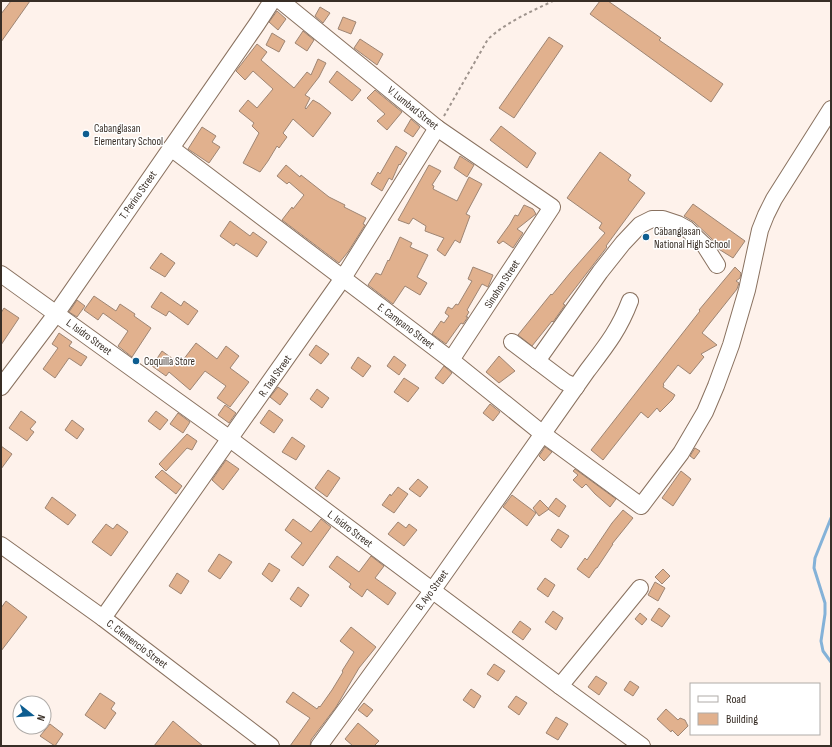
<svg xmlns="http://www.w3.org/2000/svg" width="832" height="747" font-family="'Sofia Sans Condensed',sans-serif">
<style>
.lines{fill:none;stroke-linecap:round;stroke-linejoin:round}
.stream{stroke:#84b2d8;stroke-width:3}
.building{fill:#e1b18e;stroke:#9e8573}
.minor-casing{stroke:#89715f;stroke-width:18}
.path{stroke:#9f948d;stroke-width:2;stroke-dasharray:3 3;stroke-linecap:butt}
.minor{stroke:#fff;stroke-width:16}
.poi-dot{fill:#0d5d90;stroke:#fff;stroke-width:1.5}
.labels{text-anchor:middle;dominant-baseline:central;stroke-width:3;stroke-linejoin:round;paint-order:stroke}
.street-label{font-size:11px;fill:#382e26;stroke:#fff}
.poi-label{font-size:11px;fill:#382e26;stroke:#fff;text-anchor:start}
</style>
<rect width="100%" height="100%" fill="#fef2eb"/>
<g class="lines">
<polyline class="stream" points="831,518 815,558 814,568 825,603 825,614 821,641 823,651 831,662"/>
</g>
<g class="building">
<polygon points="11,1 30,1 1,42 1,14"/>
<polygon points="600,1 608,1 661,38 659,40 723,84 711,102 590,14"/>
<polygon points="320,7 330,13 323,23 315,16"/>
<polygon points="277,11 286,19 278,30 269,22"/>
<polygon points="343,17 356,22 351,34 338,29"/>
<polygon points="303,31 314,40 307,51 295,43"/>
<polygon points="272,33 285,41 279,52 266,45"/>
<polygon points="549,37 563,46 514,118 499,108"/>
<polygon points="360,39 383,54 377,65 354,48"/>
<polygon points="257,44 267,52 261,60 294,88 307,72 311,75 318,59 326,63 319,77 305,95 310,98 305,108 306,109 313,100 320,104 331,113 313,137 293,119 283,133 287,137 279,148 277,146 268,161 260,172 243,163 259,133 252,126 254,123 239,111 248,100 257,108 273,89 253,71 245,80 236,71"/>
<polygon points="337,71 361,90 352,101 329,82"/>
<polygon points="375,90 402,112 387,130 377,121 385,114 367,98"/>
<polygon points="411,119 420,127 413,137 404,131"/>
<polygon points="501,126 536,153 527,168 490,140"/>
<polygon points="202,127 216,136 212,142 220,147 209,163 188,149"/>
<polygon points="396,146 407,153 400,165 399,164 392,180 389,178 382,191 371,184 378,172 380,174"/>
<polygon points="600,152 631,175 628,180 645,193 606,246 607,247 563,304 565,305 553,322 552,321 532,346 518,335 551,294 552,295 570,273 605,233 599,228 602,223 567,198"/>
<polygon points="460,156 474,165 467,177 454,168"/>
<polygon points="286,165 300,177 301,175 329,197 345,205 344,207 366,218 363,224 365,225 348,252 339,263 282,220 292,207 293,209 304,195 289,182 287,184 277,176"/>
<polygon points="429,165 441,171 432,185 434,186 433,189 457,201 469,177 482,184 466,214 470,216 460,243 455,240 445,256 437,250 444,238 425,231 426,226 413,218 409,224 398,220"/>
<polygon points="693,204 745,241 733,258 717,248 712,239 694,222 684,216"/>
<polygon points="524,205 533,209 536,214 517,229 523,233 513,248 503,241 499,244 497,242 510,224 515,215 518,216"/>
<polygon points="230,221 250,236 253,232 267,242 257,257 236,243 234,246 220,236"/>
<polygon points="400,237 412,243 410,247 428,255 417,277 427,283 420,295 405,286 393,304 368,285 376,273 381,275 388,260 389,261"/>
<polygon points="161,253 175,263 165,277 150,268"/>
<polygon points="473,267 493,275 488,287 482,284 467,310 469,312 466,317 468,317 463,324 461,323 446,344 432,334 441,321 444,323 449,316 445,313 448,307 452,309 456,304 458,305 472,281 468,279"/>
<polygon points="735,267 741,273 740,278 736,281 739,283 737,289 702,333 717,345 701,354 704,357 690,374 678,365 663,384 664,385 663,387 675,395 672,400 660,412 657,408 648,418 641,412 603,460 591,450 700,311 699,310"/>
<polygon points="161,292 181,306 184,301 198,311 188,325 169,311 166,316 151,307"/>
<polygon points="94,296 116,311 120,304 135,314 134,316 151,328 132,357 118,346 128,331 103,313 98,320 84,310"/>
<polygon points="77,300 85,306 77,317 69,312"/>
<polygon points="4,308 19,318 1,345 1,313"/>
<polygon points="59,333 72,342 69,346 87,357 81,366 69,358 55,378 43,369 58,348 52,344"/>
<polygon points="196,343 217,359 226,346 239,356 230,368 249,382 230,407 217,398 226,386 205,371 190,390 169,372 166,376 152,366 162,351 180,364"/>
<polygon points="316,345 329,354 321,364 309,355"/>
<polygon points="394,356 406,365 399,375 387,366"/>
<polygon points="499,356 515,371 499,383 486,372"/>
<polygon points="358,357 371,366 363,377 351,368"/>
<polygon points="444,366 452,373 443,384 435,378"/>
<polygon points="404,378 419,388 408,402 394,392"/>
<polygon points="278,387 288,394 280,405 270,397"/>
<polygon points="317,389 329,398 322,408 310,399"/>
<polygon points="490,404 500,412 493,421 483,413"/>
<polygon points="225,405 236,413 229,423 218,415"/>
<polygon points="269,410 283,420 274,433 260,423"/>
<polygon points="21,411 36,422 30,429 34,432 27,441 9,428"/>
<polygon points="156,411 168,420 160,430 148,421"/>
<polygon points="178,413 190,422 183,433 170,424"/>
<polygon points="72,420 84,429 77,439 65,430"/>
<polygon points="187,434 197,441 192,450 187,448 166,471 159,464"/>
<polygon points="292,437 305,446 296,460 282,452"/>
<polygon points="1,446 12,454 1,469"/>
<polygon points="545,447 552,452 544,461 539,456"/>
<polygon points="695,448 700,451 694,459 690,456"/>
<polygon points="226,460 239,469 223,490 212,480"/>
<polygon points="575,469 616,499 610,507 595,494 586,484 582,488 573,480 578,475 573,471"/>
<polygon points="162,470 182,486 176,494 155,477"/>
<polygon points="328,470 340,478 327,497 315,488"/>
<polygon points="681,471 691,479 673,506 662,498"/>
<polygon points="418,479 428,487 420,497 409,489"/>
<polygon points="398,487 408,494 394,513 382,505 390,494 391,496"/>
<polygon points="512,495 536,513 527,526 503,507"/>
<polygon points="52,497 76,515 68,525 45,508"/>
<polygon points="556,498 566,506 559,517 548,509"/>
<polygon points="540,500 549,509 539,516 533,508"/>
<polygon points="623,510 633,518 612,544 613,544 597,568 596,568 589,578 577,569 585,558 587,560 612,523"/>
<polygon points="293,519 311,532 321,519 331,527 303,566 291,557 302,543 285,530"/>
<polygon points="398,522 406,528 409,524 417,530 404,546 388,534"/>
<polygon points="106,524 113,529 117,524 128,532 111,556 92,542"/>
<polygon points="558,529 569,536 561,548 551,540"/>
<polygon points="219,554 232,562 220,579 208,571"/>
<polygon points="337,556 359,572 371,556 384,566 375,578 396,593 388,605 367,589 362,597 349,587 351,584 329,567"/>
<polygon points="269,563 280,570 272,582 262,574"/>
<polygon points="663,569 670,576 662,584 655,577"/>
<polygon points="177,573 189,581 181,594 169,586"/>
<polygon points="545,578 555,585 548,597 537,589"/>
<polygon points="655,582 665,588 658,601 648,595"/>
<polygon points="298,587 309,595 301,607 290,599"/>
<polygon points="6,601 27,617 1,651 1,608"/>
<polygon points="659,608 670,616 662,627 651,620"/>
<polygon points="553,611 563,618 556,630 545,622"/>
<polygon points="640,613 647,619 642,625 635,619"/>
<polygon points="520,621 531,629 523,640 512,632"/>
<polygon points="351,627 376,647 359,668 336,707 311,740 310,746 290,746 310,718 286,702 293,692 317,709 319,706 320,707 332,690 343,672 342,671 354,652 340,641"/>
<polygon points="494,664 505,671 498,681 487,674"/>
<polygon points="596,676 607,683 599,695 588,687"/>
<polygon points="630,681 639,687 633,696 624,690"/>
<polygon points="471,689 481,696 474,708 463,700"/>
<polygon points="100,693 115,703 111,709 116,713 105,729 85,715"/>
<polygon points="516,696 527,703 519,715 508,707"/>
<polygon points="364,703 373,710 367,717 358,710"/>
<polygon points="666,709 678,720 680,718 685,720 688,726 678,736 672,730 671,732 657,719"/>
<polygon points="556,717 568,724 558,740 546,733"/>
<polygon points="173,721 186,732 203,746 154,746"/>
<polygon points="358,723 379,741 374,746 353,746 345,739"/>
<polygon points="50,724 63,734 55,746 40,736"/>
</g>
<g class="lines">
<g class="minor-casing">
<g id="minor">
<polyline points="281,1 437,128 552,207 451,360"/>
<polyline points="171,148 451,360 543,434 641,506 681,453 705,412 716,386 731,345 747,290 760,230 766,215 774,199 831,109"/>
<polyline points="1,274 230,439 560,686 642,746"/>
<polyline points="512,342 565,382 576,387"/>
<polyline points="537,361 600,272 623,243 640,225 652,219 663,219 678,224 687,229 705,246 717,265"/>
<polyline points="1,387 56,314 257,24 272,1"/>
<polyline points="1,545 103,618 271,746"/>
<polyline points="103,618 343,278 437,128"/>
<polyline points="560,686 640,588"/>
<path d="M319,746L432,591L587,371C606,346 619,330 630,301"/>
</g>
</g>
<path class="path" d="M444,116L488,39C507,22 530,12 553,1"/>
<use href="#minor" class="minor"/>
</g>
<g class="poi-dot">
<circle cx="86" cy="134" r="4"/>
<circle cx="646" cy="237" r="4"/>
<circle cx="136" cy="361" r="4"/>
</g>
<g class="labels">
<g class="street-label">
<text transform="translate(413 108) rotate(39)">V. Lumbad Street</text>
<text transform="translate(138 195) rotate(-55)">T. Perino Street</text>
<text transform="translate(502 284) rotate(-57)">Sinohon Street</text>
<text transform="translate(406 326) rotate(37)">E. Campano Street</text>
<text transform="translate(89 337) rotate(36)">L. Isidro Street</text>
<text transform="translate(275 376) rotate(-55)">R. Taal Street</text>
<text transform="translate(350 529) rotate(37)">L. Isidro Street</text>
<text transform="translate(432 590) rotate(-54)">B. Ayo Street</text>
<text transform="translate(137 644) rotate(37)">C. Clemencio Street</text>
</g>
<g class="poi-label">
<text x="94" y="128">Cabanglasan<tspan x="94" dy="13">Elementary School</tspan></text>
<text x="654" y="231">Cabanglasan<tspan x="654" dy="13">National High School</tspan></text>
<text x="144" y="361">Coquilla Store</text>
</g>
</g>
<rect width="832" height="747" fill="none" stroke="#382e26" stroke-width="4"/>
<rect x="690" y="683" width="130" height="52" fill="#ffffff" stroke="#afaba8"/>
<rect x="698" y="696" width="20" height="6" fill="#ffffff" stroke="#afaba8"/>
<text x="726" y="703" font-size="12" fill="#382e26">Road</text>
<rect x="698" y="713" width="20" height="12" fill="#e1b18e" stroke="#afaba8"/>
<text x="726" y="723" font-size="12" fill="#382e26">Building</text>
<g transform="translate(32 715) rotate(107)"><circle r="19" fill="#ffffff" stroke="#afaba8"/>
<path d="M0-3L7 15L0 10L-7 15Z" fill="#0d5d90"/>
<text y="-6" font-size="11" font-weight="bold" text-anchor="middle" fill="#382e26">N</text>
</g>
</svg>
